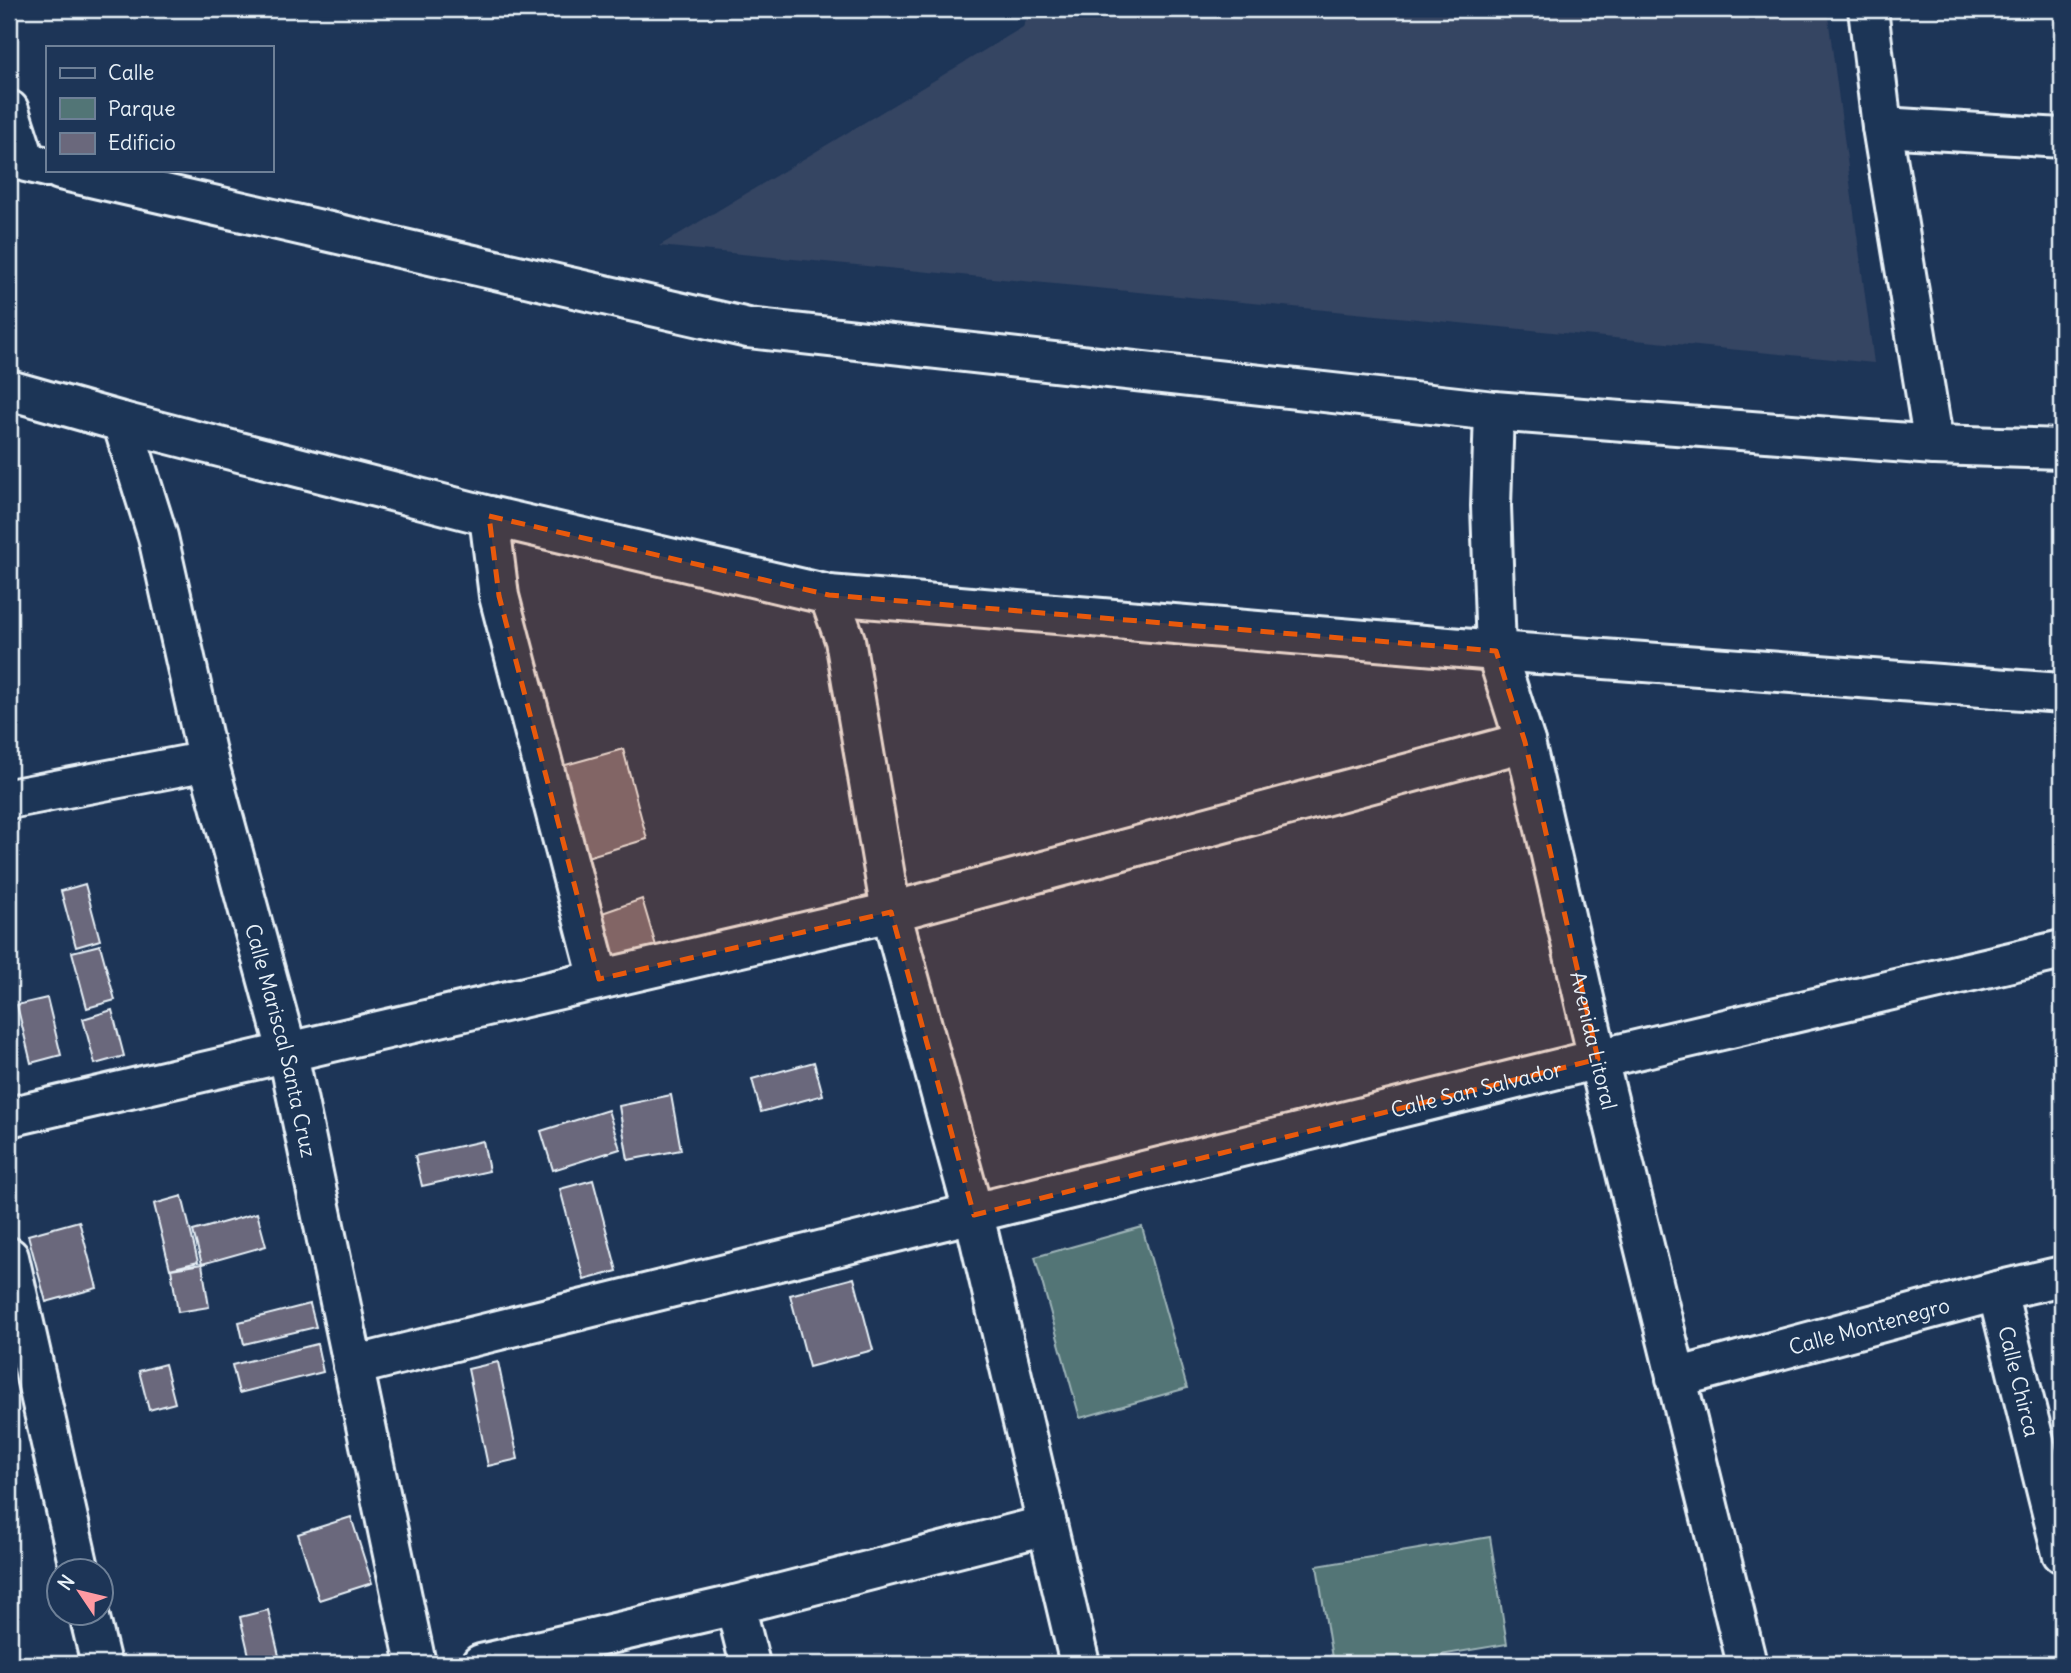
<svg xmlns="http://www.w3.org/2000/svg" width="2071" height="1673" font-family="Delius,sans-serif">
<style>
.built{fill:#344462}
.green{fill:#527576;stroke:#9db3b7;stroke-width:2}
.building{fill:#6a687c;stroke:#e8f1f8;stroke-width:2}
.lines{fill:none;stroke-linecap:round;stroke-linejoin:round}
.minor-casing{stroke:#e8f1f8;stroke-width:44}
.tertiary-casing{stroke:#e8f1f8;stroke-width:44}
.minor{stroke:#1d3557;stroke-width:38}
.tertiary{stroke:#1d3557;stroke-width:38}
.marked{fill:#e8590c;fill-opacity:0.2;stroke:#e8590c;stroke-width:5;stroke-dasharray:14 9;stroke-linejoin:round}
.labels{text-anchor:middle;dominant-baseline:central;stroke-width:7;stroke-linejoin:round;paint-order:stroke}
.street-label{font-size:21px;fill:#e8f1f8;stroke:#1d3557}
</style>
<rect width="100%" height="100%" fill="#1d3557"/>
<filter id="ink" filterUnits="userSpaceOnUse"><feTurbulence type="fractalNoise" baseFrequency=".0143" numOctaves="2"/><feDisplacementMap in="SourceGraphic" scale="14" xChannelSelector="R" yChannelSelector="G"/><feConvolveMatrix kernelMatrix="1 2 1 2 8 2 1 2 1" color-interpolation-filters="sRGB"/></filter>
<g filter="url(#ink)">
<polygon class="built" points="1032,9 1827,9 1874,363 659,246 1023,27"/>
<g class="green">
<polygon points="1142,1227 1187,1388 1080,1418 1035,1257"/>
<polygon points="1490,1537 1507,1644 1386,1664 1333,1664 1317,1566"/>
</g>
<g class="building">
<polygon points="623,749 647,839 587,857 562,766"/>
<polygon points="85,884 100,940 76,947 61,891"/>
<polygon points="642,899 659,956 598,974 588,918"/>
<polygon points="100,945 115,1000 87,1008 72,952"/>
<polygon points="47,998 61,1055 31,1063 17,1005"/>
<polygon points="112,1010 124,1056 95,1064 83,1019"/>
<polygon points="814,1062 823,1095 761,1112 752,1079"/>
<polygon points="671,1095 681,1150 628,1160 619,1106"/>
<polygon points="608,1110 620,1149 553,1170 541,1131"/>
<polygon points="483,1141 489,1171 422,1186 415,1156"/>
<polygon points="593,1180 617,1271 584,1280 560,1189"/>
<polygon points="182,1196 198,1262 170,1269 154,1204"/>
<polygon points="257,1213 266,1246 202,1264 193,1231"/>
<polygon points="79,1221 97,1288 46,1302 28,1235"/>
<polygon points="202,1264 209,1307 178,1312 171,1269"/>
<polygon points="854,1278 873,1350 809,1367 790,1295"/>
<polygon points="310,1304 316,1327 244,1344 239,1322"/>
<polygon points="317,1344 323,1372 239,1393 232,1365"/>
<polygon points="498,1362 518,1459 488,1466 468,1369"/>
<polygon points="165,1364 175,1403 149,1410 139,1371"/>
<polygon points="351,1517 372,1583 319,1600 298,1534"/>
<polygon points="268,1610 281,1664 251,1664 240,1617"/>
</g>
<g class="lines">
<g class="minor-casing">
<g id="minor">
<polyline points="1868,9 1882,127 1934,445"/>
<polyline points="9,110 26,162 47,167"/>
<polyline points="1882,127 2062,138"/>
<polyline points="60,170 748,328 1494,411 1934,445 2062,449"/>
<path id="s1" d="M1494,411L1491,506L1496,651L1525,742L1598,1059L1747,1664"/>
<path id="s2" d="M122,422L158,537L208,761L288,1054L416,1664"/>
<polyline points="489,516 499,596 599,979"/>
<polyline points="829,595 845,640 891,912 974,1215 1080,1664"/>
<polyline points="9,799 208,761"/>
<polyline points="9,1117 891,912 1525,742"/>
<polyline points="9,1257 80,1572"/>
<path id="s3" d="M1997,1291L2062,1553"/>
<path id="s4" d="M353,1366L1598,1059L2062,950"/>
<path id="s5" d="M1676,1378L1997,1291L2062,1276"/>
<polyline points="735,1605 750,1664"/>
<polyline points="89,1614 101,1664"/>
<polyline points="481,1664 735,1605 1047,1525"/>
</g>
</g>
<g class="tertiary-casing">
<polyline id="tertiary" points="9,390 122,422 489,516 829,595 1496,651 2062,693"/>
</g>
<use href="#minor" class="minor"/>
<use href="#tertiary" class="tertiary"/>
</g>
</g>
<path class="marked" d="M489,516L829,595L1496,651L1525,742L1598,1059L974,1215L891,912L599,979L499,596Z"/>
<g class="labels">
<g class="street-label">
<text stroke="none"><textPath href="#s2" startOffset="639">Calle Mariscal Santa Cruz</textPath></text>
<text stroke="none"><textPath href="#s1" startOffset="642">Avenida Litoral</textPath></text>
<text stroke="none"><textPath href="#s4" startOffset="1157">Calle San Salvador</textPath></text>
<text stroke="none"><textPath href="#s5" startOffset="200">Calle Montenegro</textPath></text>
<text stroke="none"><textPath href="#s3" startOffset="93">Calle Chirca</textPath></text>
</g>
</g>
<rect width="2071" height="1673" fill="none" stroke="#1d3557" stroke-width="35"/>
<rect x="18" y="18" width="2036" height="1638" fill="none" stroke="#e8f1f8" stroke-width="2.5" filter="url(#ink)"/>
<rect x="46" y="46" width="228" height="126" fill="#1d3557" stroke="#6e8097" stroke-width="2"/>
<rect x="60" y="68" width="35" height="10" fill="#1d3557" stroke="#6e8097" stroke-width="2"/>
<text x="108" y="80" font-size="21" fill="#e8f1f8">Calle</text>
<rect x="60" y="98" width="35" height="21" fill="#527576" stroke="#6e8097" stroke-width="2"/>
<text x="108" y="116" font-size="21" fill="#e8f1f8">Parque</text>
<rect x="60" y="133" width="35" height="21" fill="#6a687c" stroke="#6e8097" stroke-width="2"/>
<text x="108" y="150" font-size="21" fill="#e8f1f8">Edificio</text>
<g transform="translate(80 1592) rotate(305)"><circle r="33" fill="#1d3557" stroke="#6e8097" stroke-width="2"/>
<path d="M0-5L12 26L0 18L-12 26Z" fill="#ff9aa2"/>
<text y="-10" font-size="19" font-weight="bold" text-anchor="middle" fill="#e8f1f8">N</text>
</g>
</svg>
